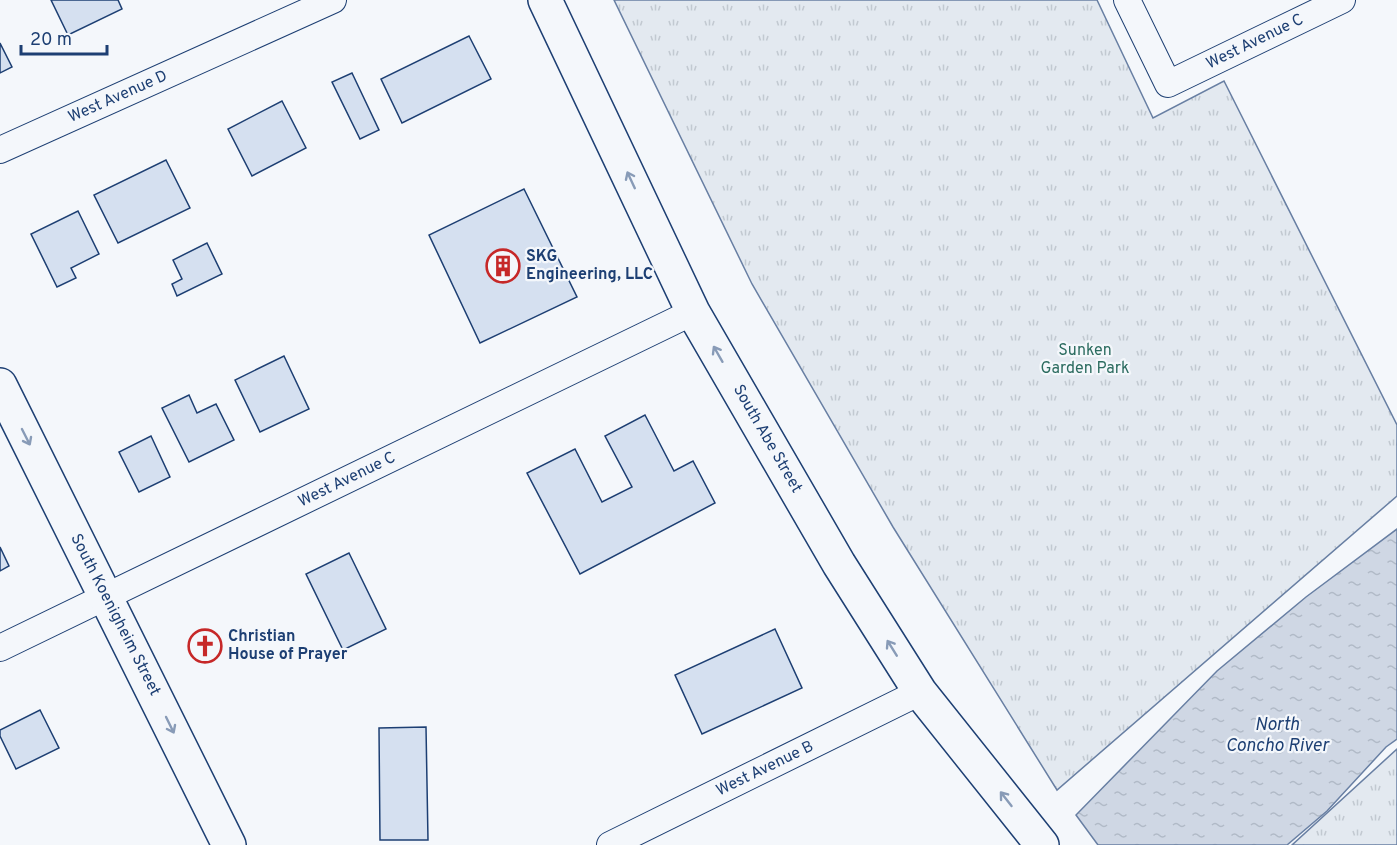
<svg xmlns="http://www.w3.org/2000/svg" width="1397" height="845" font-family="Overpass,sans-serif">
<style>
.park{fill:url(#park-tufts);stroke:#687fa3;stroke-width:1.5}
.water{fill:url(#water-ripples);stroke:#687fa3;stroke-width:1.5}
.building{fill:#d5e0f0;stroke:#1d3f73;stroke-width:1.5}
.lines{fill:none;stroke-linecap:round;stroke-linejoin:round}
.street-casing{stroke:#1d3f73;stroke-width:28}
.primary-casing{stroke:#1d3f73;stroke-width:36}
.street{stroke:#f4f7fb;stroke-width:26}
.primary{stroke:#f4f7fb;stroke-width:33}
.oneway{stroke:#889bb7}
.labels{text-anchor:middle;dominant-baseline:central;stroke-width:4.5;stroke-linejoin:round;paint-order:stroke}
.street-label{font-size:16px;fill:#1d3f73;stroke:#f4f7fb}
.poi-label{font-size:16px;font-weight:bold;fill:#1d3f73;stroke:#f4f7fb;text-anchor:start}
.park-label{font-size:16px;fill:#2c6c60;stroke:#f4f7fb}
.water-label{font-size:18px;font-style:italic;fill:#1d3f73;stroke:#f4f7fb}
</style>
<defs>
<pattern id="park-tufts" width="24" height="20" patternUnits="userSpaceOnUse" patternTransform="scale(1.5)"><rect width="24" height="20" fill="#e3e9f0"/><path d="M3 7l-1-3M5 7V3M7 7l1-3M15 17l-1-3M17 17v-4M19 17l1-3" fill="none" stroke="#c2c9d1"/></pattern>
<pattern id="water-ripples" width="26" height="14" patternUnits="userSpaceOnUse" patternTransform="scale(1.5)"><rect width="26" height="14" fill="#cfd7e4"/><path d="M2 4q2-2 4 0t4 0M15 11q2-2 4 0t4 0" fill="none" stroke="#b1bac7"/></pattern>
</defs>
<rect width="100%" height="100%" fill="#f4f7fb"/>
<g class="park">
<polygon points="614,0 1097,0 1153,118 1224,81 1397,425 1397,496 1057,790 893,527 752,284"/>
<polygon points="1397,749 1397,845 1292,845"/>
</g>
<polygon class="water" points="1397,529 1397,739 1386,747 1327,811 1287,845 1098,845 1076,815 1217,671 1306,597"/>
<g class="building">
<polygon points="51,0 118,0 122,9 68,35"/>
<polygon points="469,36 491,79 402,123 381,79"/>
<polygon points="0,43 12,67 0,73"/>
<polygon points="352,73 379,130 360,139 332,82"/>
<polygon points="282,101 306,148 252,176 228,129"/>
<polygon points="166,160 190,208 118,243 94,195"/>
<polygon points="524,189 577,297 480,343 429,235"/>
<polygon points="78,211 99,254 71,268 76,278 57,287 31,234"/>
<polygon points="207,243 222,274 177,296 172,284 182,279 173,260"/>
<polygon points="284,356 309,409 260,432 235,380"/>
<polygon points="189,395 197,413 216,404 234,440 189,462 162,408"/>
<polygon points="645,415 674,471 693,461 715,503 580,574 527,473 575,449 602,502 632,487 605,436"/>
<polygon points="151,436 170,477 139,492 119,452"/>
<polygon points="0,547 9,566 0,571"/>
<polygon points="349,553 386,629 343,650 306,574"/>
<polygon points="775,629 802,688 702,734 675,675"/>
<polygon points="40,710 59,748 16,769 0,736 0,730"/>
<polygon points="426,727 428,840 380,840 379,728"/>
</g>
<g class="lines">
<g class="street-casing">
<g id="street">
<polyline points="1127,0 1168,84 1342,0"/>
<polyline points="0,150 333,0"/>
<polyline points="0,648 693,312"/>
<polyline points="610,845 920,692"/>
</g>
</g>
<g class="primary-casing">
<g id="primary">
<polyline points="545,0 693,312 839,564 920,692 1042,845"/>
<polyline points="0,385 229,845"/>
</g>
</g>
<use href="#street" class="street"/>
<use href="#primary" class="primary"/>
</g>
<defs><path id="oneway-shaft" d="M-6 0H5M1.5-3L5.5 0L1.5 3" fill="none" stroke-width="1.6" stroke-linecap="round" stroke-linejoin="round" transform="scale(1.5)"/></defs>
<g class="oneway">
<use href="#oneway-shaft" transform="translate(631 180) rotate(-115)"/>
<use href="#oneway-shaft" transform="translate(718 354) rotate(-120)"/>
<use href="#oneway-shaft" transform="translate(26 437) rotate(63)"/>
<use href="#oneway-shaft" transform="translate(892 648) rotate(-122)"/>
<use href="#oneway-shaft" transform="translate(170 725) rotate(64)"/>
<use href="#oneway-shaft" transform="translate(1006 799) rotate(-128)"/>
</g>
<defs>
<g id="building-ring" transform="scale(1.725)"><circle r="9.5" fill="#f4f7fb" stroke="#c62828" stroke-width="1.5"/><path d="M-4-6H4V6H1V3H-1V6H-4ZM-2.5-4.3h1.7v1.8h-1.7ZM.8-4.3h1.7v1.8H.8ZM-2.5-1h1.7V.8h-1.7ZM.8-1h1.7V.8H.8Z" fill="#c62828"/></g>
<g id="church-ring" transform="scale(1.725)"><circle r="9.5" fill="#f4f7fb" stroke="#c62828" stroke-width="1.5"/><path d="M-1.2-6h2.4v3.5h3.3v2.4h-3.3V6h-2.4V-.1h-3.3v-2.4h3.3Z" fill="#c62828"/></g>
</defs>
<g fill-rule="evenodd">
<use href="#building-ring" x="503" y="266"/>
<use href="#church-ring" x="205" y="646"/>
</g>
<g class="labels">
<g class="street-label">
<text transform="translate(1255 42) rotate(-26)">West Avenue C</text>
<text transform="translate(118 97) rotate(-24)">West Avenue D</text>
<text transform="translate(767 439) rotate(60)">South Abe Street</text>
<text transform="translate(347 480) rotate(-26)">West Avenue C</text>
<text transform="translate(115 615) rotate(63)">South Koenigheim Street</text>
<text transform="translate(765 769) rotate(-26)">West Avenue B</text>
</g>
<g class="poi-label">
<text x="526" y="257">SKG<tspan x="526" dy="18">Engineering, LLC</tspan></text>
<text x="228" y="637">Christian<tspan x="228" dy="18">House of Prayer</tspan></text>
</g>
<g class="park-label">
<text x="1085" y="351">Sunken<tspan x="1085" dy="18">Garden Park</tspan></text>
</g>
<g class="water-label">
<text x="1277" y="725">North<tspan x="1277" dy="21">Concho River</tspan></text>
</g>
</g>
<path d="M21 45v9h86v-9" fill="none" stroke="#1d3f73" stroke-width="3"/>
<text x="30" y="45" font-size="18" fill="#1d3f73" stroke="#f4f7fb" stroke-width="4.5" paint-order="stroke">20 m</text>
</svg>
